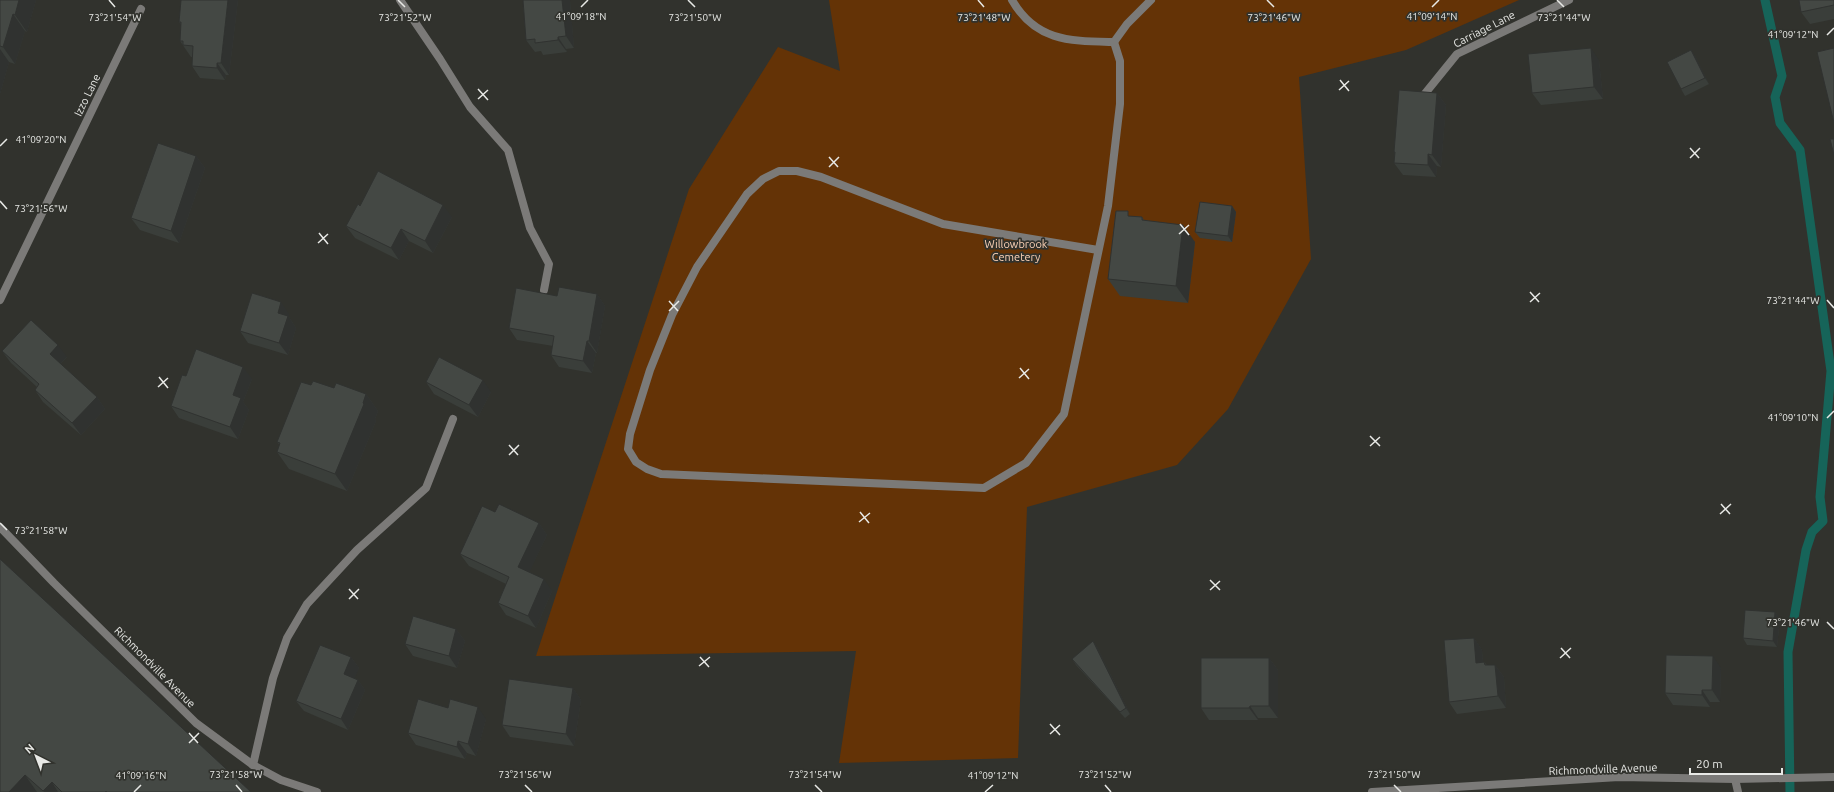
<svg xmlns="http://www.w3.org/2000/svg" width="1834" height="792" font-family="Ubuntu,sans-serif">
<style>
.green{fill:#643306}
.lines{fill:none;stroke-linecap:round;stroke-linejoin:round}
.stream{stroke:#166459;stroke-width:9}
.service{stroke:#7b7a78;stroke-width:8}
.minor{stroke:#7b7a78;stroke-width:8}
.wall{fill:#3a3e3a}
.shaded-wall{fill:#303230}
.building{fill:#444844;stroke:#303230}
.ticks{fill:none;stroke:#e8e9e6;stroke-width:1.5}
.labels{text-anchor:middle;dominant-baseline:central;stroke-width:3.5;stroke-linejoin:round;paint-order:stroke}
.street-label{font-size:11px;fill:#e8e9e6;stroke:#31322d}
.park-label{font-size:11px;fill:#ffd4b7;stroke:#31322d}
.ticks-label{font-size:10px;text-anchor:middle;fill:#e8e9e6;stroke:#31322d;stroke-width:3.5;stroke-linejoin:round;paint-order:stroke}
</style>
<rect width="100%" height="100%" fill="#31322d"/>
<polygon class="green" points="829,0 1519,0 1406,50 1299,77 1311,259 1228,409 1177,465 1027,507 1018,758 839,763 856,651 536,656 689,189 778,47 840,71"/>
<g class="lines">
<polyline class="stream" points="1765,0 1782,76 1775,97 1780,123 1800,150 1831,371 1820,497 1823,521 1812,532 1806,550 1788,652 1790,792"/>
<g class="service">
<polyline points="400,0 440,59 470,107 508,150 530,228 549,264 544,290"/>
<path d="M1012,0C1036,42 1071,41 1114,42L1127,24L1151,0"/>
<polyline points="1098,250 943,224 821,177 797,171 779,171 763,179 747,194 697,267 672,315 650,370 630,434 628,449 636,462 647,469 661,474 984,488 1026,463 1064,414 1108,206 1120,104 1120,61 1114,42"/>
<polyline points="253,765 273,678 287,638 307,604 357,550 426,488 453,419"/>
</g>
<g class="minor">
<polyline points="1423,96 1457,54 1569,0"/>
<polyline points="0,300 141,9"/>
<polyline points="0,527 54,583 196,723 253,765 281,780 317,792"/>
<polyline points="1735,779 1738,792"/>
<polyline points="1372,792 1619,777 1735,779 1834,777"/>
</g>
</g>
<g class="wall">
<polygon points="0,0 36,0 27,32 25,31 15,64 9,62 0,94"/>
<polygon points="238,0 229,75 226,75 225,80 200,78 192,66 192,57 191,57 180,41 181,25 179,22"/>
<polygon points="523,0 570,0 574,48 566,49 567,52 543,55 541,51 535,52 526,40"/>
<polygon points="1834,0 1834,19 1810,24 1801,12"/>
<polygon points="1691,50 1695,56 1709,84 1685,96 1681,89"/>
<polygon points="1599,60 1603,99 1541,105 1532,93"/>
<polygon points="1437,93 1446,105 1441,167 1437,166 1436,177 1403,175 1394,163 1395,154 1394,152"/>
<polygon points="196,156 205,168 179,243 140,230 131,218"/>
<polygon points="360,206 452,217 433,253 409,241 399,260 355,238 346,226"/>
<polygon points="1232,206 1236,212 1232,242 1200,238 1195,232"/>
<polygon points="1131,216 1142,217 1144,220 1195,242 1188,303 1120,296 1108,279"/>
<polygon points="597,294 605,306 597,353 596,353 592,373 559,367 551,355 553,346 517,340 509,328 557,296"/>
<polygon points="289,314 289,317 296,328 288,355 248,343 240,331"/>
<polygon points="2,351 67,357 60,364 97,397 105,409 81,435 43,402 35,390 37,387 11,363"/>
<polygon points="186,376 252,379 243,402 249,410 238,439 179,418 171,406"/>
<polygon points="426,382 491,392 478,417 434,394"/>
<polygon points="311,385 334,388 366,394 378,411 375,419 376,421 347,491 289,469 277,452 280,445 277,442"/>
<polygon points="495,512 539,523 547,535 529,572 552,591 536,628 506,615 498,603 506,584 469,566 460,554"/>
<polygon points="0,559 251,792 0,792"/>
<polygon points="1775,612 1780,618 1777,647 1747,645 1743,638"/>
<polygon points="456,629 465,641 457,668 413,656 405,644"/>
<polygon points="1474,638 1482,650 1483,662 1484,662 1487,665 1495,665 1504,677 1506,708 1457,714 1449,702"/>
<polygon points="1093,641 1097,647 1130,714 1125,718 1076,665 1072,659"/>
<polygon points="351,657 359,668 354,678 358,680 365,690 348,730 304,711 296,701"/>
<polygon points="1269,658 1278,670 1278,718 1258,718 1258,720 1209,720 1201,708"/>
<polygon points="1721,668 1720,702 1710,702 1710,707 1673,705 1665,693"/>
<polygon points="573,688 581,700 574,746 510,737 502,725"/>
<polygon points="486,719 476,756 467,753 465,759 416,745 408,733"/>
</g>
<g class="shaded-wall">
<polygon points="19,0 36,0 27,32 15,15"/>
<polygon points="228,0 238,0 229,75 221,63"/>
<polygon points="562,0 570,0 574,48 566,36"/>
<polygon points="13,14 25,31 15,64 3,47"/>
<polygon points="558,37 566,49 567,52 558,40"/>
<polygon points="1591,48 1599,60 1603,99 1594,87"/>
<polygon points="0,49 9,62 0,94"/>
<polygon points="1691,50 1695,56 1709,84 1705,78"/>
<polygon points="217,63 226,75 225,80 217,68"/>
<polygon points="1437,93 1446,105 1441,167 1432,155"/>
<polygon points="1428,154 1437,166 1436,177 1428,165"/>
<polygon points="196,156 205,168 179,243 171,231"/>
<polygon points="443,205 452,217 433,253 425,241"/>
<polygon points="1232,206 1236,212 1232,242 1228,236"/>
<polygon points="1183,225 1195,242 1188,303 1176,286"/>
<polygon points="401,229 409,241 399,260 391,248"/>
<polygon points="597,294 605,306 597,353 589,341"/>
<polygon points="281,302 289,314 289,317 296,328 288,355 279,343 278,313"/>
<polygon points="587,341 596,353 592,373 583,361"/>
<polygon points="58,345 67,357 58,366 50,354"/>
<polygon points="243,367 252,379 243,402 249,410 238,439 230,427 233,395"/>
<polygon points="483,380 491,392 478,417 469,405"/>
<polygon points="366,394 378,411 375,419 376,421 347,491 335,474"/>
<polygon points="97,397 105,409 81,435 72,423"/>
<polygon points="539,523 547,535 526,579 518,567"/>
<polygon points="544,579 552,591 536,628 528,616"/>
<polygon points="1775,612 1780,618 1777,647 1773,641"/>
<polygon points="456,629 465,641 457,668 449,656"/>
<polygon points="1474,638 1482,650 1484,675 1476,663"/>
<polygon points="1093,641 1097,647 1130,714 1126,708"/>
<polygon points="1713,656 1721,668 1720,702 1712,690"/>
<polygon points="351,657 359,668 352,685 344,674"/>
<polygon points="1269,658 1278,670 1278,718 1269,706"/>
<polygon points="1495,665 1504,677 1506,708 1498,696"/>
<polygon points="358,680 365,690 348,730 341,719"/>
<polygon points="573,688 581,700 574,746 566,734"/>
<polygon points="1702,690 1710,702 1710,707 1702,695"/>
<polygon points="1250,706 1258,718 1258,720 1249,708"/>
<polygon points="478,707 486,719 476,756 468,744"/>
<polygon points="458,741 467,753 465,759 457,747"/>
<polygon points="25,775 37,792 9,792"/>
<polygon points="52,782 58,792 44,792 43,791"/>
</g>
<g class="building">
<polygon points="0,0 19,0 15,15 13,14 3,47 0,46"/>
<polygon points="181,0 228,0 221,63 217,63 217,68 192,66 193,46 183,45 183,41 180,41 181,22 179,22"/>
<polygon points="523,0 562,0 566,36 558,37 558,40 535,43 535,39 526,40"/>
<polygon points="1799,0 1834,0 1834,5 1801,12"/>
<polygon points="1591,48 1594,87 1532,93 1528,54"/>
<polygon points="1834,48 1834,123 1817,52"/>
<polygon points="1691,50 1705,78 1681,89 1667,62"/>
<polygon points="1399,90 1437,93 1432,155 1428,154 1428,165 1394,163 1395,152 1394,152"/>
<polygon points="1830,139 1834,139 1834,155"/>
<polygon points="158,143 196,156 171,231 131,218"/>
<polygon points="378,171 443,205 425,241 401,229 391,248 346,226 358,204 360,206"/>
<polygon points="1200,202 1232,206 1228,236 1195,232"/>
<polygon points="1116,211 1128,211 1128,216 1142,217 1142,220 1183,225 1176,286 1108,279"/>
<polygon points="559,287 597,294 589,341 587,341 583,361 551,355 554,336 509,328 516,288 557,296"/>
<polygon points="252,293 281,302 278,313 288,316 279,343 240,331"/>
<polygon points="31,320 58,345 50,354 97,397 72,423 35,390 39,384 2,351"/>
<polygon points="196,349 243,367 233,395 241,398 230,427 171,406 182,375 186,376"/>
<polygon points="439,357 483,380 469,405 426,382"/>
<polygon points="313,381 334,388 336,383 366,394 363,403 364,404 335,474 277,452 280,443 277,442 301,382 311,385"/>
<polygon points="499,504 539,523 518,567 544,579 528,616 498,603 509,577 460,554 482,506 495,512"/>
<polygon points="0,559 251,792 107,792 106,791 105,792 62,792 52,782 43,791 25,775 9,792 0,792"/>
<polygon points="1745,610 1775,612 1773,641 1743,638"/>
<polygon points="413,616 456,629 449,656 405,644"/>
<polygon points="1474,638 1476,663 1484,662 1485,665 1495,665 1498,696 1449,702 1444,640"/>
<polygon points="1093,641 1126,708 1120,712 1072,659"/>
<polygon points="320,645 351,657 344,674 358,680 341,719 296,701"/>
<polygon points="1666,655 1713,656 1712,690 1702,690 1702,695 1665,693"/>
<polygon points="1201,658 1269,658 1269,706 1250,706 1249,708 1201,708"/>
<polygon points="509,679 573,688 566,734 502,725"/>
<polygon points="418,699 448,708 450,699 478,707 468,744 458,741 457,747 408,733"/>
</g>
<path class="ticks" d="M109,0L115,7M398,0L405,7M688,0L695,7M978,0L984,7M1267,0L1274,7M1557,0L1564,7M581,7L588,0M1432,7L1439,0M1827,35L1834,28M1340,80L1349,91M478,89L488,100M1339,90L1349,81M478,99L488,90M0,146L7,139M1690,148L1699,158M829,157L838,167M1690,158L1700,148M829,167L839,157M0,201L7,209M1180,224L1189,235M319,233L328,244M1179,234L1189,225M318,243L328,234M1530,292L1539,302M1827,300L1834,308M669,301L678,311M1530,302L1540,293M669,311L679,301M1020,368L1029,379M159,377L168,388M1019,378L1029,369M158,387L168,378M1827,418L1834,411M1370,436L1380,446M509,445L518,455M1370,446L1380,437M509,455L519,445M1721,504L1730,514M860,512L869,523M1720,514L1731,504M859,522L870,513M0,523L7,530M1210,580L1220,590M349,589L358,599M1210,590L1220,581M349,599L359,589M1827,622L1834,629M1561,648L1570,658M700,657L709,667M1560,658L1571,648M699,666L710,657M1050,724L1060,735M189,733L198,743M1050,734L1060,725M189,743L199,733M236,785L242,792M525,785L532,792M815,785L822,792M1105,785L1111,792M1394,785L1401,792M134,792L141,785M985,792L993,785"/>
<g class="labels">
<g class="street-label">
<text transform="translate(1484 29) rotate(-27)">Carriage Lane</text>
<text transform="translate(87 95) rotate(-64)">Izzo Lane</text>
<text transform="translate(155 667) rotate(45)">Richmondville Avenue</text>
<text transform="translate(1603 769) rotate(-2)">Richmondville Avenue</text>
</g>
<g class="park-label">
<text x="1016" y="244">Willowbrook<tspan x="1016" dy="13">Cemetery</tspan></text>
</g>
</g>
<g class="ticks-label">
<text x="581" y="20">41°09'18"N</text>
<text x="1432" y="20">41°09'14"N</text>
<text x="115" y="21">73°21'54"W</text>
<text x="405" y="21">73°21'52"W</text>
<text x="695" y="21">73°21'50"W</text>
<text x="984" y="21">73°21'48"W</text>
<text x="1274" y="21">73°21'46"W</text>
<text x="1564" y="21">73°21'44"W</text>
<text x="1793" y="38">41°09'12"N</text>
<text x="41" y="143">41°09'20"N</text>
<text x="41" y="212">73°21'56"W</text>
<text x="1793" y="304">73°21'44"W</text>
<text x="1793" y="421">41°09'10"N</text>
<text x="41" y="534">73°21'58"W</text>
<text x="1793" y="626">73°21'46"W</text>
<text x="236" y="778">73°21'58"W</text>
<text x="525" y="778">73°21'56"W</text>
<text x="815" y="778">73°21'54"W</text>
<text x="1105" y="778">73°21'52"W</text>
<text x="1394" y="778">73°21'50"W</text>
<text x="141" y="779">41°09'16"N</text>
<text x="993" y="779">41°09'12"N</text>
</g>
<g transform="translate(36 756) rotate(318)" stroke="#31322d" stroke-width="3" paint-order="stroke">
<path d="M0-3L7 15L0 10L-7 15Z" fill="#e8e9e6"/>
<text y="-6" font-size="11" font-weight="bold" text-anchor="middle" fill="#e8e9e6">N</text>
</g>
<path d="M1690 768v6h92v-6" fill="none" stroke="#e8e9e6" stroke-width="2"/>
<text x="1696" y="768" font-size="12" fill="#e8e9e6" stroke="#31322d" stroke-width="3" paint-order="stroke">20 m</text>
</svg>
